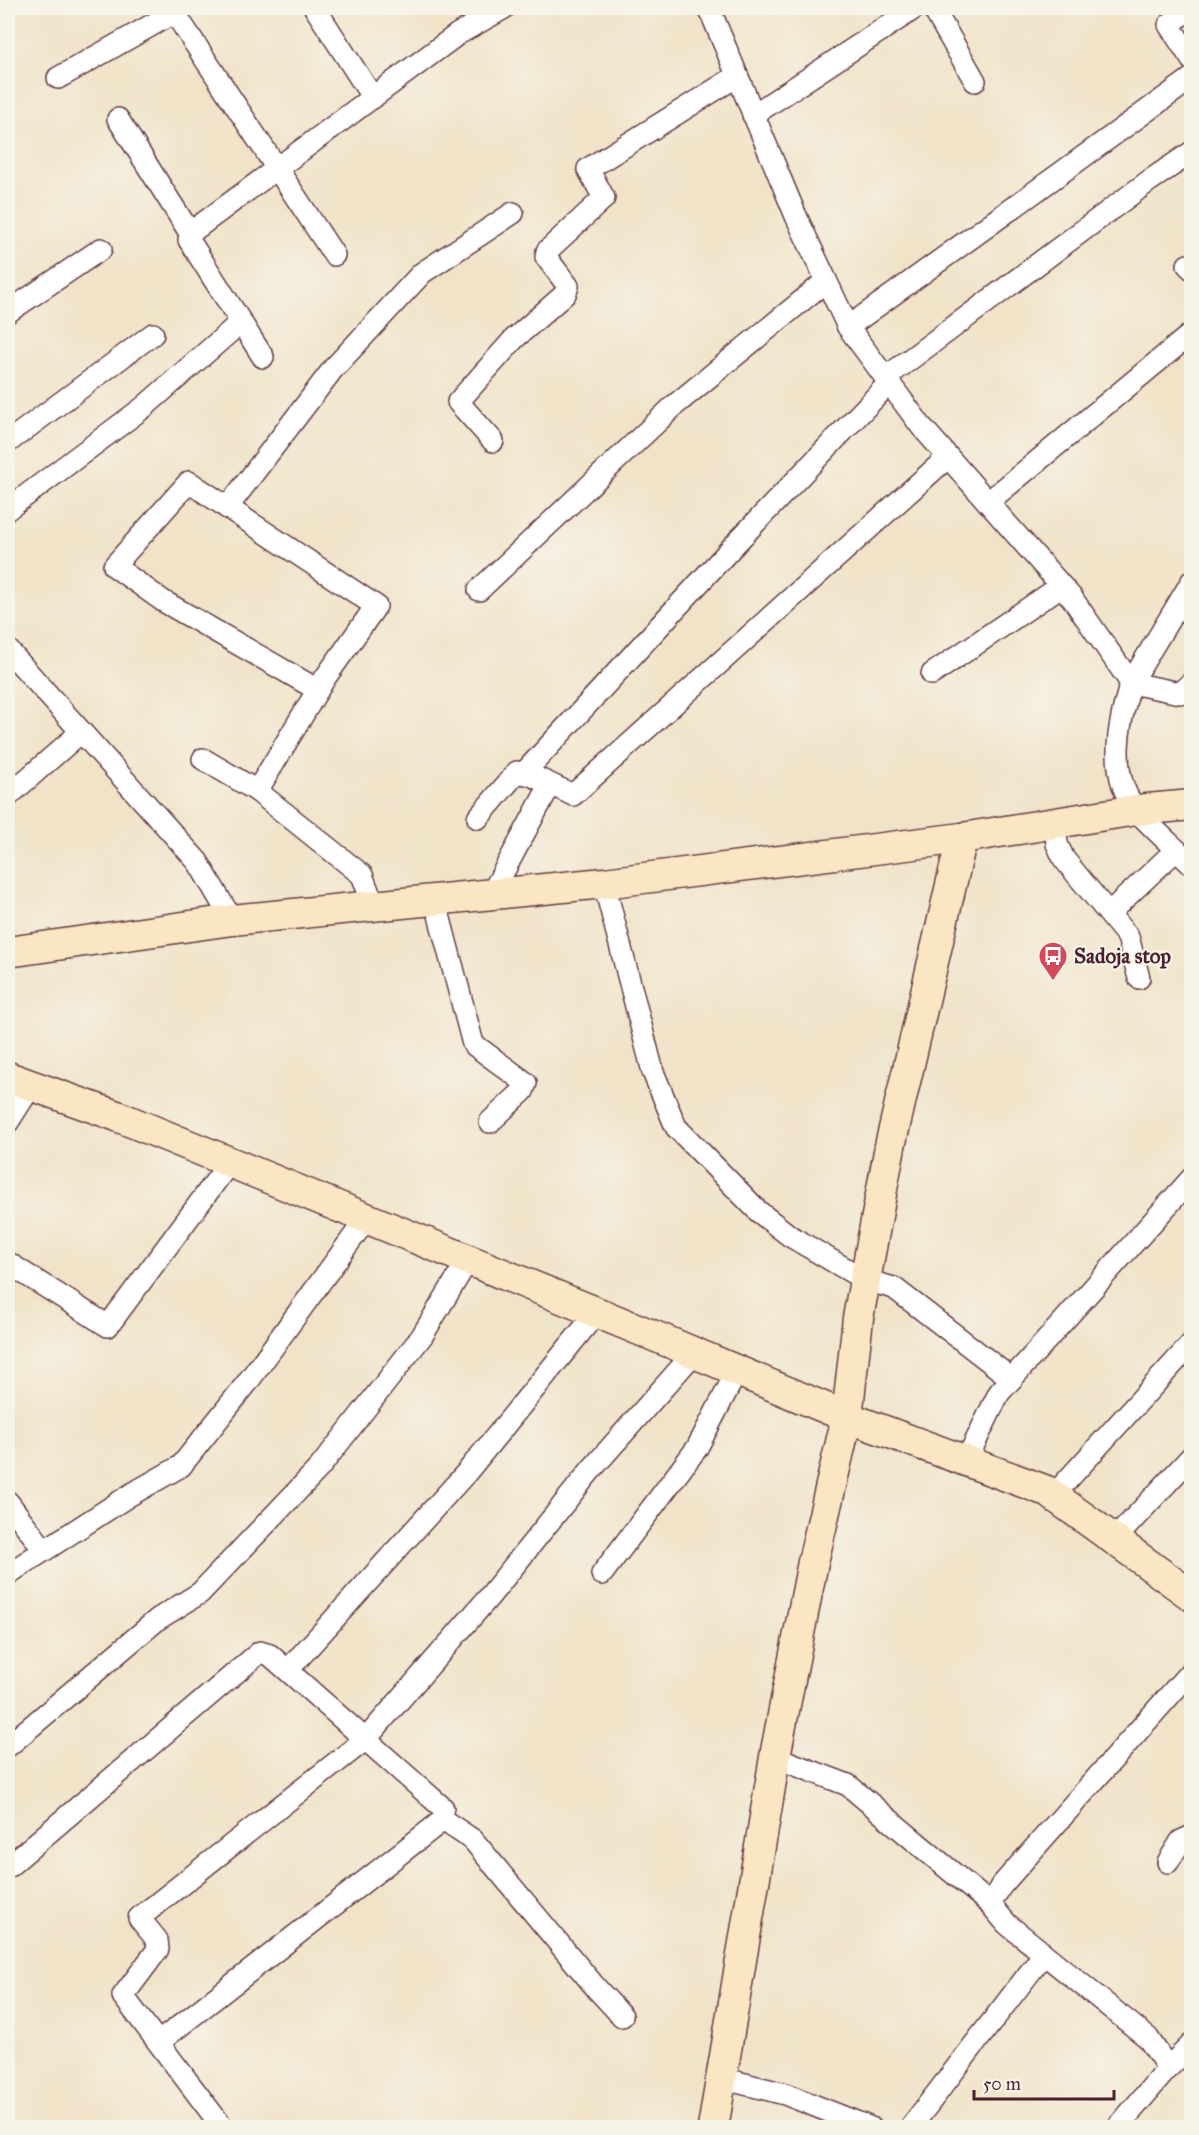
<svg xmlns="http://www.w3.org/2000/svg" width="1199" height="2135" font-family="'IM FELL Great Primer',serif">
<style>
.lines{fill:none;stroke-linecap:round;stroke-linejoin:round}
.street-casing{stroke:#633c43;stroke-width:24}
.secondary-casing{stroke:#633c43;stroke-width:33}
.street{stroke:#fff;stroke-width:21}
.secondary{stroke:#fbe6c4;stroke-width:30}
.labels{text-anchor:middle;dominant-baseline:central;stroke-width:4.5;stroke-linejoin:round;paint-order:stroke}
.poi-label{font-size:21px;font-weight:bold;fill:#4a1f2b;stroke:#f7f3e8;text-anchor:start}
</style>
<rect width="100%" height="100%" fill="#f7f3e8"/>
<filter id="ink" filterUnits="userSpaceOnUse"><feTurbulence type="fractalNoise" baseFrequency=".0167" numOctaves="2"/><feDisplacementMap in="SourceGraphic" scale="12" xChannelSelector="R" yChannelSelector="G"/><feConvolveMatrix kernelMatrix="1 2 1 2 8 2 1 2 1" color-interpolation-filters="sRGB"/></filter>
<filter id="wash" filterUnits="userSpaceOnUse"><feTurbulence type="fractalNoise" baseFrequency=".008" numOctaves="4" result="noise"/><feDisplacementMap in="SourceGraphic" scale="24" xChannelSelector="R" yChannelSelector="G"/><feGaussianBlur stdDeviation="1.35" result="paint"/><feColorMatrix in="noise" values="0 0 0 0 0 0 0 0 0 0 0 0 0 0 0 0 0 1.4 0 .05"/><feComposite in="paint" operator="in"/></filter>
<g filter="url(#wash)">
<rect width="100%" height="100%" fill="#f0e3c8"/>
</g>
<g filter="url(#ink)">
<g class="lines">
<g class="street-casing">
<g id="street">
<polyline points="315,8 373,98"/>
<path d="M709,8L796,216L848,327L921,426L1072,598L1131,683C1118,724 1107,776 1138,812C1155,831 1174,847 1192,865"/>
<polyline points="933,8 975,81"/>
<polyline points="1190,8 1169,25 1192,60"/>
<polyline points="174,12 334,255"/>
<polyline points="58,78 182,8"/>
<polyline points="753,115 915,8"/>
<polyline points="118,119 190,233"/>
<polyline points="1188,265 1192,269"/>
<polyline points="8,312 101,249"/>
<polyline points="848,327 1192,78"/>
<polyline points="263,357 189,240 190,233 458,34 504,8"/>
<polyline points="885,378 1149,181 1192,152"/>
<polyline points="493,441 458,402 514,339 565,294 568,286 546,257 547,251 604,198 588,169 737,76"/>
<polyline points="8,442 153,334"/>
<polyline points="988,502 1192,333"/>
<polyline points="227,508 333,369 422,273 513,213"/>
<polyline points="8,509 144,407 241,322"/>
<polyline points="1192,581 1131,683 1180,693 1192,682"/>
<polyline points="479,590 675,405 826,281"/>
<polyline points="8,650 198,862 232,920"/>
<polyline points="932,674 1061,586"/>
<polyline points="203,759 257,791 362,875 374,906"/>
<polyline points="524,773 736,543 889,383"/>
<polyline points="257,791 325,678 376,606 189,482 114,566 163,601 318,690"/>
<polyline points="8,796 81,732"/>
<polyline points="478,818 517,772 531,775 573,795 948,457"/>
<polyline points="1055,823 1057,844 1064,859 1128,937 1139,978"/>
<polyline points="604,883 653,1072 676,1127 759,1212 790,1236 865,1280 894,1288 1012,1379"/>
<polyline points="491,895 550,785"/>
<polyline points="435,900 473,1044 526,1083 523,1091 490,1122"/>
<polyline points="1109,913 1176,850"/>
<polyline points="8,1122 31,1086"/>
<polyline points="8,1263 108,1326 230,1162"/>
<polyline points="966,1461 999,1393 1192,1178"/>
<polyline points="1053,1496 1192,1343"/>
<polyline points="8,1502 44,1550"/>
<polyline points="1114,1540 1192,1456"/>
<polyline points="8,1574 130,1495 181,1466 247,1383 367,1218"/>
<polyline points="602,1574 697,1448 737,1371"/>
<polyline points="288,1670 467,1472 597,1312"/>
<polyline points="8,1746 158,1619 200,1593 320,1467 422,1336 468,1260"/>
<polyline points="775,1757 848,1785 990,1904"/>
<polyline points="1168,1862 1181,1841 1192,1836"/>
<polyline points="8,1867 260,1652 270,1655 443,1808"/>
<polyline points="159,2042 443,1820 473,1840 597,1989 622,2016"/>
<polyline points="1168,2068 1192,2044"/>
<polyline points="721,2078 785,2094 871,2128"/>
<polyline points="223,2128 123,1996 158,1949 157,1940 139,1918 366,1739 489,1597 590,1471 694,1353"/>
<polyline points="910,2128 1044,1954"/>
<polyline points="1117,2128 1168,2068 1148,2038 1007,1924 990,1904 1001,1886 1192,1670"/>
</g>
</g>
<g class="secondary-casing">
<g id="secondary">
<polyline points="8,952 232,920 604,883 962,838 1136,810 1192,805"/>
<polyline points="8,1077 117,1116 664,1340 847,1417 1047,1491 1192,1596"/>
<polyline points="713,2128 776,1751 813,1562 847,1417 858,1318 890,1146 962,838"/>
</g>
</g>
<use href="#street" class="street"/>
<use href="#secondary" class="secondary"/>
</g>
</g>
<defs>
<g id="bus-pin" transform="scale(1.5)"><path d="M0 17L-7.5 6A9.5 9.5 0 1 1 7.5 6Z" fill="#d1495b" stroke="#f7f3e8"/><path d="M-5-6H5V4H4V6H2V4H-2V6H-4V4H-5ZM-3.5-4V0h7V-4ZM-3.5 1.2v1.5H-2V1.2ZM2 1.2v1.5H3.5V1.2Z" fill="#fff"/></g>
</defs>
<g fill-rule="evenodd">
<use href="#bus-pin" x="1053" y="956"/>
</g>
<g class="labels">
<g class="poi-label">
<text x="1074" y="956">Sadoja stop</text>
</g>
</g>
<rect width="1199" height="2135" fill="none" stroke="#f7f3e8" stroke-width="30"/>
<path d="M974 2090v9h140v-9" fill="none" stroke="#4a1f2b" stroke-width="3"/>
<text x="983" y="2090" font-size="18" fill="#4a1f2b" stroke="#f7f3e8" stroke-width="4.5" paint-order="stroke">50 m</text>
</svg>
